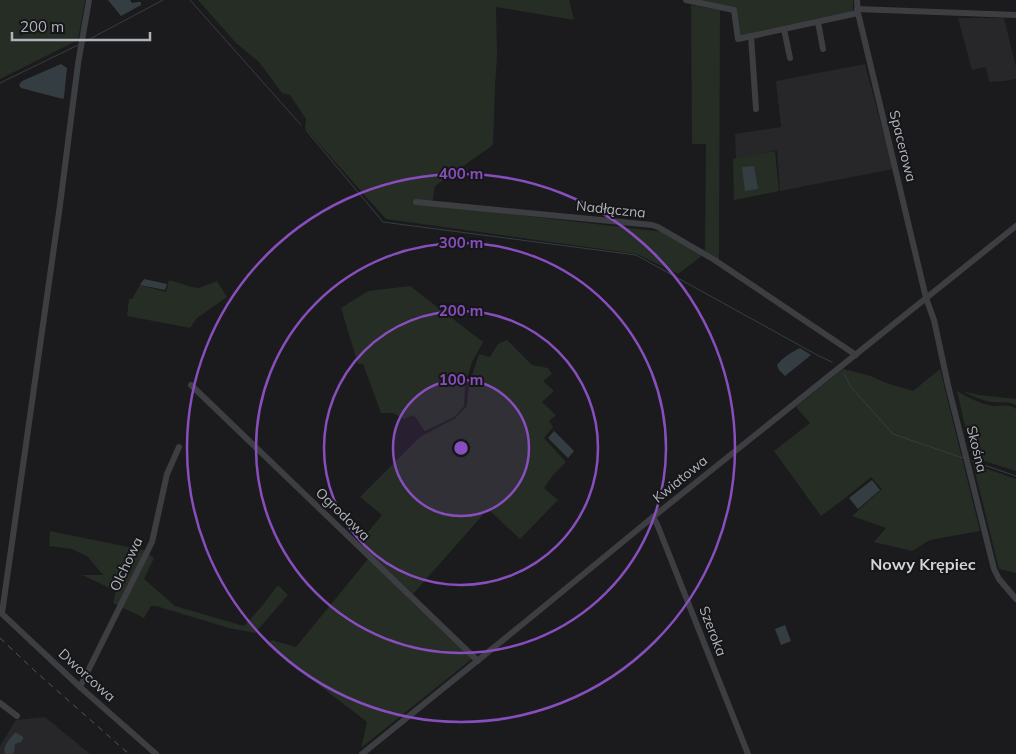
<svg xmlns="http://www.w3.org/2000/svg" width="1016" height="754" font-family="Mulish,sans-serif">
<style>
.built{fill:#27272a}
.green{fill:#252d25}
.water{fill:#343e42}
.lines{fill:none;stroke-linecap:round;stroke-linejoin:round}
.stream{stroke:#343e42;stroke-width:1}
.minor{stroke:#3c3e41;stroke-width:6}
.rail{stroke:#525458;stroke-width:1;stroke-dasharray:6 5;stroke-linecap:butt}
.ring{fill:none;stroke:#884ebe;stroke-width:2.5}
.labels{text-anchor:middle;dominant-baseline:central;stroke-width:4;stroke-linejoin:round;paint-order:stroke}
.street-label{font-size:14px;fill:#afb4bb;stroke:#161618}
.quarter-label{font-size:16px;font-weight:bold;fill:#d0d3d7;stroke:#161618}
.centre{fill:#884ebe;stroke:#161618;stroke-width:2.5}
.ring-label{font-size:15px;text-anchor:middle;font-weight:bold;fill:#884ebe;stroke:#161618;stroke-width:4;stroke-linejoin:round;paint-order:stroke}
</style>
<rect width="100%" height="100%" fill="#1b1b1d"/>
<g class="built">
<polygon points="958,18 1004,18 1016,67 1016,79 1004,81 989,82 986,67 972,70"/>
<polygon points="865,64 893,169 780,191 777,150 736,159 735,134 781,127 776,81"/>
<polygon points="45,717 90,754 0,754 0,746 16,720"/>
</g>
<g class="green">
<polygon points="0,0 85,0 78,40 0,79"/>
<polygon points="198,0 569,0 574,20 496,7 497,56 495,87 493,145 435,186 432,205 664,232 703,255 678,274 637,254 386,219 305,128 306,119 290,95 282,93 259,62 236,43"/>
<polygon points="698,0 853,0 853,12 739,36 736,8"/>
<polygon points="691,5 720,10 719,260 705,251 706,144 692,144"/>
<polygon points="775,151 779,191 734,200 733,159"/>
<polygon points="169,280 192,287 199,288 217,281 227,297 197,318 190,328 127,316 129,299 132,299 140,285 166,292"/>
<polygon points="410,286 483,342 472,362 465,385 464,406 454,417 425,431 414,415 404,419 393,413 381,413 363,364 358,364 341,308 368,291"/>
<polygon points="507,340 532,365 548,368 552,374 543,381 554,391 542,402 556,415 549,421 553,427 544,438 566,462 553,475 544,488 558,500 520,539 488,509 413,594 363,548 363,538 382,515 360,497 420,437 454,419 467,406 469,384 479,354 490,357 498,344"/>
<polygon points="843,369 871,376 886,383 913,391 940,369 980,531 930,540 912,551 874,542 886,528 852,516 882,489 871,477 844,499 821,516 774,451 810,423 796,407"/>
<path d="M957,391C969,398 979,403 992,406C1001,407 1008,403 1016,409V471L972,457Z"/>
<path d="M962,391L979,395L1016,399V405C1009,401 1000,403 992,402C981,400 972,396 962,391Z"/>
<polygon points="973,464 1016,479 1016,573 999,569"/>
<polygon points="50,531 143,550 154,558 144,579 175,606 244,626 262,606 278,585 288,595 255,633 229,628 156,606 151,606 144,618 113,603 116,591 82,575 103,575 88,557 72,549 49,546"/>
<polygon points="368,559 473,658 361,748 367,722 267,645 272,640 296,647"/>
</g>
<g class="water">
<polygon points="108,0 130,0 132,3 138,2 141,2 141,5 121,16"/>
<polygon points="61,64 67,68 64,97 63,99 21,88 19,85 22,81"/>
<polygon points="754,166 758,189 745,191 742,167"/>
<polygon points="144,279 167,284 165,290 140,285"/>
<path d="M800,348L811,355L785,376L779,370L777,365C783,357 792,352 800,348Z"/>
<polygon points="554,431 574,451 568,458 548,438"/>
<polygon points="872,480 880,490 858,509 849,498"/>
<polygon points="785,625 791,641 781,645 775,629"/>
<path d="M15,733H17L23,737V739L21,742L15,744L14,752L12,754H5C2,747 10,738 15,733Z"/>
</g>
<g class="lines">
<g class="stream">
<polyline points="190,0 301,125"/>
<polyline points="84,42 163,0"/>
<polyline points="0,83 78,45"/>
<polyline points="306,130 383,222 636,255 819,356 832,362"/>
<polyline points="844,374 851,387 893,434 963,458"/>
<polyline points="972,461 1016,476"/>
</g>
<g class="minor">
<polyline points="686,0 734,10 738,39 858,13"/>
<polyline points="857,0 858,13 871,67 926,298 934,320 948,385 994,569 999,579 1016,599"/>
<polyline points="857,9 1016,15"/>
<polyline points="818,22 823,49"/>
<polyline points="784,29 790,58"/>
<polyline points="751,36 756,109"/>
<polyline points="416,202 652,225 658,227 713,259 856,355"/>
<polyline points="191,385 478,661"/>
<polyline points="653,517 657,524 748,754"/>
<polyline points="0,612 80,687 156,754"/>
<polyline points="2,613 60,205 78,64 89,0"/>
<polyline points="80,687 152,542 167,474 179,447"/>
<polyline points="0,703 17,716"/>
<polyline points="362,754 524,623 653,517 1016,226"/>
</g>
<polyline class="rail" points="0,638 36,672 129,754"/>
</g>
<circle cx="461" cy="448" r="68" fill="#884ebe" fill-opacity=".12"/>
<g class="ring">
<circle cx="461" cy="448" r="68"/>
<circle cx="461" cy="448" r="137"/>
<circle cx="461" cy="448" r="205"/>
<circle cx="461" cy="448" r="274"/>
</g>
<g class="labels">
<g class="street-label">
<text transform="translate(903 146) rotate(76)">Spacerowa</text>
<text transform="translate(611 209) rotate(6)">Nadłączna</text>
<text transform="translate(977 449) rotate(76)">Skośna</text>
<text transform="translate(680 479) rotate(-39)">Kwiatowa</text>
<text transform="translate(343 514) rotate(44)">Ogrodowa</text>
<text transform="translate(126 564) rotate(-65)">Olchowa</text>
<text transform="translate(713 631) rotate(69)">Szeroka</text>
<text transform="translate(87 675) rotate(42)">Dworcowa</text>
</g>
<g class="quarter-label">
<text x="923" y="564">Nowy Krępiec</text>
</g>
</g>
<circle cx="461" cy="448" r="8" class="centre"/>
<g class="ring-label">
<text x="461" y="179">400 m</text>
<text x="461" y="248">300 m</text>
<text x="461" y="316">200 m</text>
<text x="461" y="385">100 m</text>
</g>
<path d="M12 32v8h138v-8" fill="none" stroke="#afb4bb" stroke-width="2.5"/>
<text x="20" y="32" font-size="15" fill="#afb4bb" stroke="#161618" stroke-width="4" paint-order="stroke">200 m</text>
</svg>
